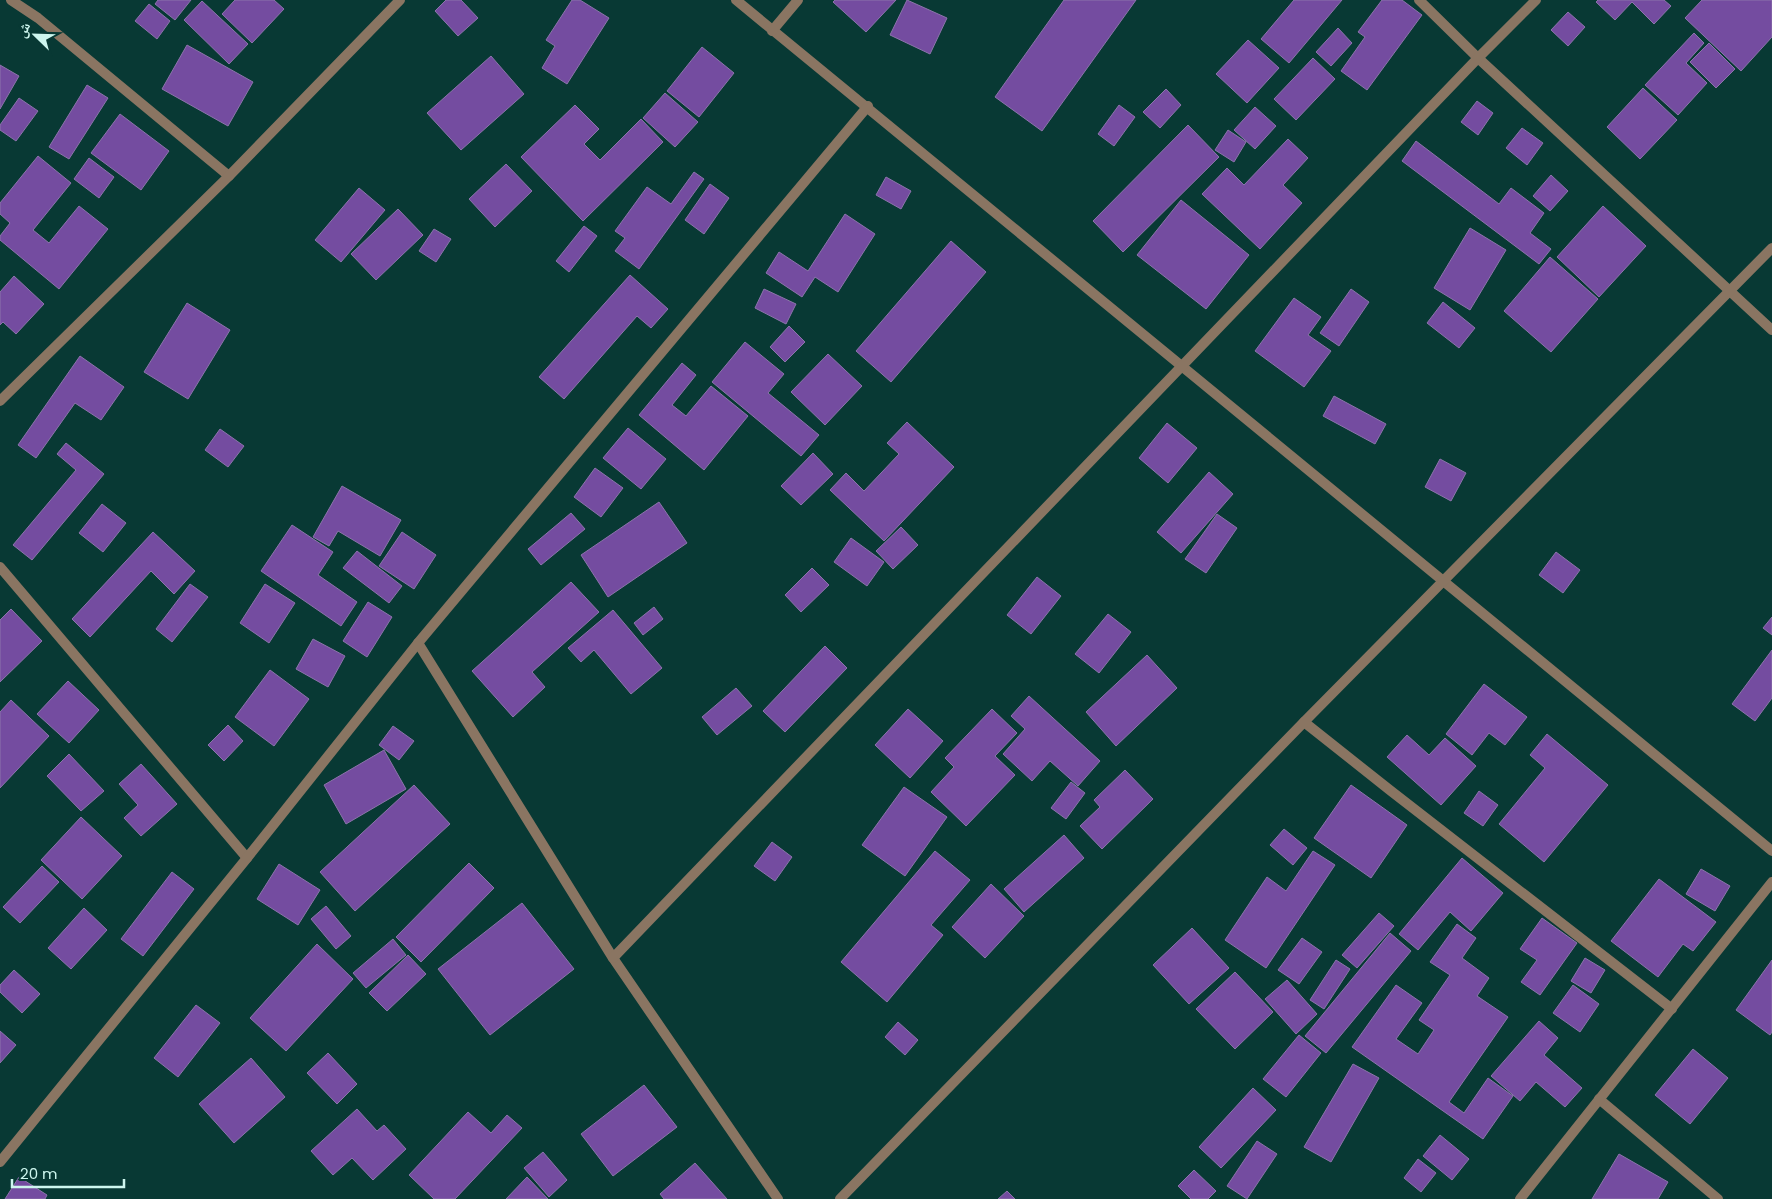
<svg xmlns="http://www.w3.org/2000/svg" width="1772" height="1199" font-family="Poppins,'Noto Naskh Arabic',sans-serif">
<style>
.building{fill:#744ca0;stroke:#8c74ab}
.lines{fill:none;stroke-linecap:round;stroke-linejoin:round}
.minor{stroke:#8a7562;stroke-width:10}
.tertiary{stroke:#8a7562;stroke-width:10}
</style>
<rect width="100%" height="100%" fill="#083934"/>
<g class="building">
<polygon points="158,0 191,0 175,20 155,4"/>
<polygon points="235,0 274,0 284,9 252,43 222,14"/>
<polygon points="446,0 461,0 478,18 458,36 435,11"/>
<polygon points="572,0 580,0 609,18 567,84 542,68 555,46 546,40"/>
<polygon points="835,0 896,0 866,32 833,2"/>
<polygon points="907,0 947,18 930,54 890,35"/>
<polygon points="1064,0 1136,0 1042,131 995,97"/>
<polygon points="1294,0 1342,0 1289,63 1261,39"/>
<polygon points="1382,0 1402,0 1422,15 1367,90 1341,71 1365,37 1358,32"/>
<polygon points="1598,0 1664,0 1671,6 1654,24 1632,2 1615,20 1596,2"/>
<polygon points="1702,0 1772,0 1772,37 1741,71 1685,18"/>
<polygon points="202,1 248,44 229,64 184,20"/>
<polygon points="149,4 170,21 157,39 135,21"/>
<polygon points="1568,12 1585,27 1568,46 1551,30"/>
<polygon points="1338,28 1352,43 1331,66 1316,52"/>
<polygon points="1694,33 1704,43 1686,63 1707,83 1678,115 1645,85"/>
<polygon points="1248,40 1279,68 1247,103 1216,74"/>
<polygon points="1709,43 1735,69 1716,88 1690,62"/>
<polygon points="187,45 253,82 228,126 162,89"/>
<polygon points="702,47 734,73 699,117 667,91"/>
<polygon points="491,56 524,94 461,150 427,113"/>
<polygon points="1313,58 1335,79 1296,120 1274,99"/>
<polygon points="0,65 19,76 0,109"/>
<polygon points="87,85 108,98 69,159 49,147"/>
<polygon points="1643,88 1677,120 1640,159 1607,127"/>
<polygon points="1166,89 1181,105 1160,128 1143,112"/>
<polygon points="665,93 698,122 675,147 643,118"/>
<polygon points="19,98 38,111 16,141 0,130 0,125"/>
<polygon points="1477,101 1493,113 1478,135 1461,122"/>
<polygon points="575,105 599,129 584,144 600,160 641,119 663,142 583,221 521,157"/>
<polygon points="1119,105 1135,117 1114,146 1098,134"/>
<polygon points="1255,107 1276,126 1255,149 1234,130"/>
<polygon points="120,114 169,151 141,190 91,153"/>
<polygon points="1188,125 1219,157 1123,252 1093,221"/>
<polygon points="1522,128 1543,143 1527,165 1506,148"/>
<polygon points="1228,130 1246,142 1234,162 1215,150"/>
<polygon points="1288,139 1308,158 1283,185 1302,203 1260,249 1202,194 1227,168 1244,185"/>
<polygon points="1416,141 1499,204 1511,188 1544,213 1530,233 1551,249 1539,264 1402,161"/>
<polygon points="38,156 71,183 33,230 49,243 79,206 108,229 59,289 0,240 0,236 10,223 0,214 0,203"/>
<polygon points="89,158 114,177 99,198 74,179"/>
<polygon points="506,164 532,191 495,227 469,199"/>
<polygon points="694,172 704,179 639,269 615,251 625,238 615,231 647,187 671,204"/>
<polygon points="1551,175 1568,191 1550,211 1533,196"/>
<polygon points="886,177 911,191 901,209 876,195"/>
<polygon points="710,184 729,198 704,234 685,220"/>
<polygon points="359,188 385,210 341,262 315,240"/>
<polygon points="1181,200 1249,255 1206,309 1137,255"/>
<polygon points="1603,206 1646,246 1599,297 1557,257"/>
<polygon points="398,209 423,235 376,280 351,254"/>
<polygon points="845,214 875,234 838,292 815,277 802,297 766,273 779,252 808,271"/>
<polygon points="584,226 597,236 569,272 556,261"/>
<polygon points="1470,228 1506,250 1470,310 1434,288"/>
<polygon points="434,229 451,239 436,262 419,251"/>
<polygon points="951,241 986,272 891,382 856,351"/>
<polygon points="1550,257 1598,299 1551,352 1504,311"/>
<polygon points="630,275 668,309 651,328 637,316 564,399 539,377"/>
<polygon points="14,276 44,304 16,334 3,322 0,325 0,292"/>
<polygon points="764,289 796,304 786,324 755,308"/>
<polygon points="1351,289 1369,302 1339,346 1320,333"/>
<polygon points="1294,298 1321,317 1308,335 1331,351 1304,387 1255,351"/>
<polygon points="1443,302 1475,328 1459,348 1427,323"/>
<polygon points="187,303 230,330 188,399 144,372"/>
<polygon points="789,326 805,342 785,362 770,347"/>
<polygon points="745,342 784,374 768,393 819,435 801,456 712,382"/>
<polygon points="828,354 862,386 825,425 791,392"/>
<polygon points="80,356 124,387 101,420 75,403 36,458 18,445"/>
<polygon points="682,363 696,375 672,405 686,416 711,386 748,416 704,470 639,415"/>
<polygon points="1334,396 1386,424 1375,444 1323,416"/>
<polygon points="907,422 954,467 884,541 830,490 846,473 864,491 899,454 887,443"/>
<polygon points="1167,423 1197,448 1168,483 1139,458"/>
<polygon points="628,428 666,459 641,489 603,458"/>
<polygon points="220,429 244,446 228,467 205,450"/>
<polygon points="66,443 104,474 32,560 13,545 76,470 57,454"/>
<polygon points="813,453 833,474 801,505 781,486"/>
<polygon points="1440,459 1466,473 1451,501 1425,487"/>
<polygon points="595,468 623,488 601,517 574,497"/>
<polygon points="1209,472 1233,494 1181,553 1157,532"/>
<polygon points="342,486 401,520 380,556 338,531 329,546 313,537"/>
<polygon points="659,502 687,543 608,597 581,555"/>
<polygon points="102,504 126,523 103,552 79,533"/>
<polygon points="571,513 585,529 541,565 528,549"/>
<polygon points="1217,514 1237,528 1206,573 1185,559"/>
<polygon points="292,525 333,552 318,575 357,602 341,626 261,571"/>
<polygon points="901,527 918,545 893,569 876,551"/>
<polygon points="153,532 195,571 174,594 151,571 90,637 72,619"/>
<polygon points="402,532 436,555 414,589 379,566"/>
<polygon points="851,538 884,562 867,586 834,562"/>
<polygon points="357,551 402,586 389,603 343,568"/>
<polygon points="1556,552 1580,570 1563,593 1539,575"/>
<polygon points="812,568 829,585 801,612 785,595"/>
<polygon points="1037,577 1061,596 1031,634 1007,615"/>
<polygon points="571,582 599,612 532,672 545,687 513,717 472,671"/>
<polygon points="190,584 208,597 172,642 156,629"/>
<polygon points="265,584 295,603 269,643 240,623"/>
<polygon points="368,602 392,617 367,657 343,641"/>
<polygon points="654,607 663,619 643,635 634,623"/>
<polygon points="11,609 42,641 0,682 0,620"/>
<polygon points="613,610 662,668 631,694 594,650 581,662 568,648"/>
<polygon points="1108,614 1131,632 1099,673 1075,654"/>
<polygon points="1772,617 1772,635 1763,628"/>
<polygon points="313,639 345,656 328,687 296,669"/>
<polygon points="825,646 847,668 785,732 763,711"/>
<polygon points="1772,650 1772,698 1755,721 1732,704"/>
<polygon points="1147,655 1177,688 1116,746 1086,712"/>
<polygon points="270,670 309,699 274,746 235,717"/>
<polygon points="68,681 99,710 69,743 37,714"/>
<polygon points="1484,684 1527,717 1505,745 1489,733 1472,755 1446,734"/>
<polygon points="736,688 752,706 717,735 702,717"/>
<polygon points="1029,696 1100,761 1078,786 1050,761 1032,781 1003,754 1025,729 1011,716"/>
<polygon points="11,700 49,736 0,788 0,712"/>
<polygon points="908,709 943,741 910,778 875,745"/>
<polygon points="992,709 1017,733 995,756 1015,775 966,826 931,792 954,767 945,758"/>
<polygon points="228,725 243,741 224,761 208,745"/>
<polygon points="393,726 414,741 399,760 379,745"/>
<polygon points="1547,734 1608,785 1544,862 1499,824 1545,768 1530,755"/>
<polygon points="1407,735 1429,755 1445,738 1476,766 1441,805 1387,757"/>
<polygon points="384,750 406,789 346,824 324,785"/>
<polygon points="69,754 104,791 81,811 47,776"/>
<polygon points="141,764 177,804 141,836 124,818 138,805 119,784"/>
<polygon points="1125,770 1153,799 1102,849 1080,826 1100,807 1094,800"/>
<polygon points="1071,782 1085,793 1066,819 1051,808"/>
<polygon points="414,785 450,824 355,911 320,872"/>
<polygon points="1351,785 1407,825 1371,878 1314,838"/>
<polygon points="904,787 947,817 905,876 862,845"/>
<polygon points="1479,791 1498,805 1483,826 1464,813"/>
<polygon points="81,817 122,856 82,899 41,860"/>
<polygon points="1284,829 1307,848 1293,865 1270,845"/>
<polygon points="1064,835 1084,858 1024,912 1004,889"/>
<polygon points="772,842 792,857 775,881 754,866"/>
<polygon points="935,851 970,880 931,925 943,935 887,1002 841,962"/>
<polygon points="1313,851 1335,865 1266,968 1225,940 1267,877 1286,891"/>
<polygon points="1462,858 1503,893 1471,931 1450,912 1418,950 1399,934"/>
<polygon points="469,863 494,888 421,962 396,937"/>
<polygon points="279,864 320,890 298,925 257,899"/>
<polygon points="42,866 59,882 20,923 3,907"/>
<polygon points="1701,869 1730,886 1715,911 1686,894"/>
<polygon points="172,872 194,889 143,956 121,939"/>
<polygon points="1659,879 1716,922 1693,951 1683,944 1658,977 1611,941"/>
<polygon points="991,884 1024,916 985,958 952,927"/>
<polygon points="522,903 574,969 490,1035 438,969"/>
<polygon points="326,906 351,936 336,949 311,919"/>
<polygon points="84,908 107,930 71,969 48,948"/>
<polygon points="1379,913 1394,926 1357,968 1342,955"/>
<polygon points="1542,918 1577,943 1540,995 1521,982 1537,960 1520,949"/>
<polygon points="1457,924 1476,938 1462,958 1489,978 1477,996 1508,1017 1449,1102 1464,1113 1488,1078 1513,1096 1483,1139 1352,1047 1396,985 1422,1003 1396,1039 1418,1054 1434,1030 1419,1020 1450,975 1430,962"/>
<polygon points="1192,928 1229,968 1189,1004 1153,965"/>
<polygon points="1390,933 1411,951 1326,1053 1305,1036"/>
<polygon points="1302,938 1322,952 1299,984 1278,970"/>
<polygon points="393,939 406,955 366,988 353,973"/>
<polygon points="317,944 353,979 286,1051 250,1018"/>
<polygon points="408,955 426,974 387,1011 369,993"/>
<polygon points="1585,958 1605,970 1591,993 1571,981"/>
<polygon points="1336,960 1350,969 1324,1009 1310,1000"/>
<polygon points="1772,960 1772,1032 1770,1035 1736,1010"/>
<polygon points="14,970 40,994 22,1013 0,992 0,985"/>
<polygon points="1235,972 1273,1012 1235,1049 1196,1009"/>
<polygon points="1287,980 1317,1014 1296,1034 1265,999"/>
<polygon points="1573,985 1599,1004 1580,1032 1553,1013"/>
<polygon points="196,1005 220,1023 178,1077 154,1058"/>
<polygon points="1539,1021 1558,1038 1544,1055 1582,1088 1565,1107 1536,1082 1520,1101 1491,1076"/>
<polygon points="898,1022 918,1040 905,1055 885,1037"/>
<polygon points="0,1031 16,1045 0,1063"/>
<polygon points="1299,1035 1321,1053 1286,1097 1263,1079"/>
<polygon points="1693,1049 1728,1078 1690,1124 1655,1095"/>
<polygon points="328,1053 357,1084 337,1104 307,1073"/>
<polygon points="251,1058 285,1097 234,1143 199,1104"/>
<polygon points="1353,1064 1379,1078 1331,1162 1304,1147"/>
<polygon points="644,1085 677,1127 613,1176 581,1134"/>
<polygon points="1253,1088 1276,1110 1221,1168 1199,1147"/>
<polygon points="357,1109 377,1131 384,1125 406,1149 373,1180 352,1158 333,1175 311,1151"/>
<polygon points="468,1112 491,1133 507,1115 522,1128 455,1199 434,1199 409,1175"/>
<polygon points="1440,1135 1469,1159 1452,1180 1423,1156"/>
<polygon points="1257,1141 1277,1154 1247,1199 1227,1186"/>
<polygon points="543,1152 567,1180 549,1197 524,1168"/>
<polygon points="1619,1154 1668,1182 1658,1199 1592,1199"/>
<polygon points="1418,1159 1436,1173 1421,1192 1404,1178"/>
<polygon points="695,1163 727,1199 664,1199 660,1194"/>
<polygon points="1194,1170 1216,1191 1208,1199 1191,1199 1178,1186"/>
<polygon points="19,1177 47,1195 45,1199 5,1199"/>
<polygon points="527,1177 548,1199 506,1199"/>
<polygon points="1007,1191 1015,1199 998,1199"/>
</g>
<g class="lines">
<g class="minor">
<polyline points="11,0 38,18 229,176"/>
<polyline points="736,0 1772,851"/>
<polyline points="1419,0 1478,58 1772,330"/>
<polyline points="772,31 798,0"/>
<polyline points="0,401 229,176 400,0"/>
<polyline points="0,567 247,858"/>
<polyline points="418,643 613,958 778,1199"/>
<polyline points="1304,722 1391,791 1672,1009"/>
<polyline points="613,958 1478,58 1536,0"/>
<polyline points="1599,1099 1718,1199"/>
<polyline points="0,1162 247,858 418,643 868,106"/>
<polyline points="1520,1199 1772,882"/>
</g>
<polyline class="tertiary" points="840,1199 1304,722 1772,248"/>
</g>
<g transform="translate(35 35) rotate(293)" stroke="#083934" stroke-width="4" paint-order="stroke">
<path d="M0-4L9 19L0 12L-9 19Z" fill="#cdf6ee"/>
<text y="-8" font-size="14" font-weight="bold" text-anchor="middle" fill="#cdf6ee">ش</text>
</g>
<path d="M12 1179v8h112v-8" fill="none" stroke="#cdf6ee" stroke-width="2.5"/>
<text x="20" y="1179" font-size="15" fill="#cdf6ee" stroke="#083934" stroke-width="4" paint-order="stroke">20 m</text>
</svg>
